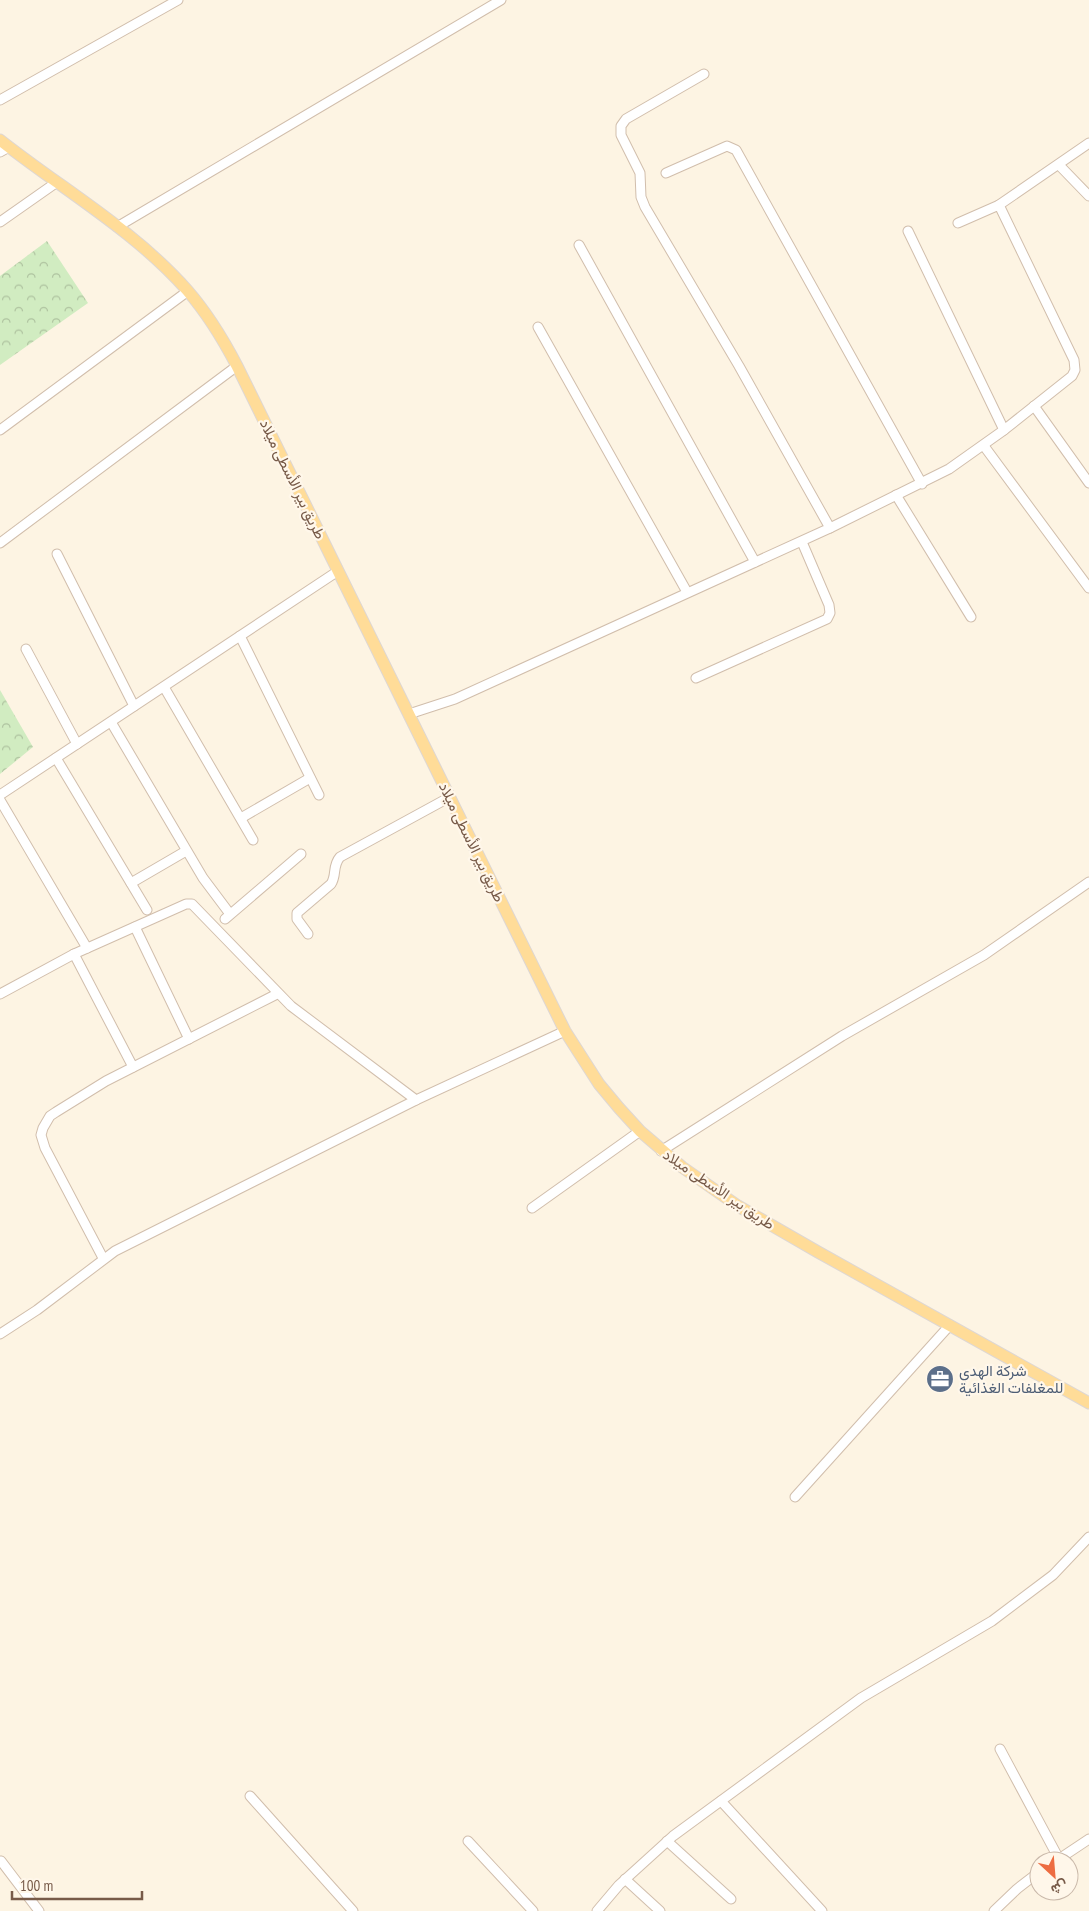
<svg xmlns="http://www.w3.org/2000/svg" width="1089" height="1911" font-family="'PT Sans Narrow',Vazirmatn,sans-serif">
<style>
.forest{fill:url(#forest-crowns)}
.lines{fill:none;stroke-linecap:round;stroke-linejoin:round}
.minor-casing{stroke:#d1beac;stroke-width:11}
.major-casing{stroke:#ded7d3;stroke-width:13}
.minor{stroke:#fff;stroke-width:9}
.major{stroke:#ffdc98;stroke-width:11}
.labels{text-anchor:middle;dominant-baseline:central;stroke-width:4.5;stroke-linejoin:round;paint-order:stroke}
.street-label{font-size:15px;fill:#775a48;stroke:#fff7ea}
.service-label{font-size:15px;fill:#4e5e75;stroke:#fff7ea;text-anchor:start}
</style>
<defs>
<pattern id="forest-crowns" width="20" height="18" patternUnits="userSpaceOnUse" patternTransform="scale(1.25)"><rect width="20" height="18" fill="#d1ecc1"/><path d="M2 6a3 3 0 1 1 6 0M12 15a3 3 0 1 1 6 0" fill="none" stroke="#aec29f"/></pattern>
</defs>
<rect width="100%" height="100%" fill="#fdf4e3"/>
<g class="forest">
<polygon points="47,241 88,303 0,365 0,276"/>
<polygon points="0,690 33,747 0,774"/>
</g>
<g class="lines">
<g class="minor-casing">
<g id="minor">
<polyline points="0,100 178,0"/>
<polyline points="0,152 9,147"/>
<polyline points="1059,165 1089,196"/>
<polyline points="666,173 727,146 736,150 922,484"/>
<polyline points="999,205 1089,143"/>
<polyline points="0,222 57,182"/>
<polyline points="117,227 501,0"/>
<polyline points="908,231 1004,430"/>
<polyline points="579,245 755,562"/>
<polyline points="538,327 687,592"/>
<polyline points="1034,406 1089,483"/>
<polyline points="0,430 188,291"/>
<polyline points="984,446 1089,588"/>
<polyline points="896,495 971,617"/>
<polyline points="830,528 949,469 1004,430 1072,376 1075,370 1074,360 999,205 958,223"/>
<polyline points="0,543 237,366"/>
<polyline points="57,554 134,706"/>
<polyline points="240,636 319,795"/>
<polyline points="26,649 77,744"/>
<polyline points="696,678 827,619 830,613 829,605 802,542"/>
<polyline points="164,687 253,840"/>
<polyline points="409,714 455,699 830,528 739,366 645,207 641,197 640,173 621,135 621,126 626,119 704,74"/>
<polyline points="111,722 203,878 230,914"/>
<polyline points="56,758 147,910"/>
<polyline points="0,795 338,571"/>
<polyline points="0,800 87,948"/>
<polyline points="241,818 310,778"/>
<polyline points="131,883 186,851"/>
<polyline points="225,919 301,854"/>
<polyline points="135,927 189,1039"/>
<path d="M308,934L297,919V913L331,884C337,875 332,866 340,857L450,797"/>
<polyline points="74,954 133,1067"/>
<polyline points="0,994 74,954 186,904 192,904 291,1006 416,1100"/>
<polyline points="661,1151 842,1036 984,955 1089,882"/>
<polyline points="532,1208 640,1131"/>
<polyline points="103,1258 45,1148 41,1135 43,1128 50,1116 56,1112 106,1081 277,994"/>
<polyline points="0,1334 37,1310 115,1251 416,1100 565,1031"/>
<polyline points="795,1497 950,1325"/>
<polyline points="1000,1749 1059,1859"/>
<polyline points="250,1796 353,1911"/>
<polyline points="721,1801 822,1911"/>
<polyline points="468,1841 533,1911"/>
<polyline points="667,1841 731,1899"/>
<polyline points="1,1861 39,1911"/>
<polyline points="1056,1861 1089,1839"/>
<polyline points="625,1879 660,1911"/>
<polyline points="597,1911 619,1885 673,1836 861,1698 992,1621 1053,1575 1089,1537"/>
<polyline points="994,1911 1017,1889 1039,1872"/>
</g>
</g>
<g class="major-casing">
<path id="major" d="M0,140C62,189 134,230 187,290C207,313 223,339 237,366L565,1031L599,1084L619,1108L640,1131L682,1167L738,1206L818,1252L1089,1403"/>
</g>
<use href="#minor" class="minor"/>
<use href="#major" class="major"/>
</g>
<defs>
<g id="office-disc" transform="scale(1.4375)"><circle r="9.5" fill="#5c6f8a" stroke="#fff7ea"/><path d="M-6-3h4V-5.5h4V-3h4V5H-6ZM-1-4.5V-3h2v-1.5ZM-6 0V1H6V0Z" fill="#fff"/></g>
</defs>
<g fill-rule="evenodd">
<use href="#office-disc" x="940" y="1379"/>
</g>
<g class="labels">
<g class="street-label">
<text transform="translate(293 479) rotate(64)">طريق بير الأسطى ميلاد</text>
<text transform="translate(472 842) rotate(64)">طريق بير الأسطى ميلاد</text>
<text transform="translate(719 1189) rotate(34)">طريق بير الأسطى ميلاد</text>
</g>
<g class="service-label">
<text x="959" y="1370">شركة الهدي<tspan x="959" dy="17">للمغلفات الغذائية</tspan></text>
</g>
</g>
<g transform="translate(1054 1876) rotate(154)"><circle r="24" fill="#fff7ea" stroke="#c9b8a9"/>
<path d="M0-4L9 19L0 12L-9 19Z" fill="#ed6d42"/>
<text y="-8" font-size="14" font-weight="bold" text-anchor="middle" fill="#775a48">ش</text>
</g>
<path d="M12 1891v8h130v-8" fill="none" stroke="#775a48" stroke-width="2.5"/>
<text x="20" y="1891" font-size="15" fill="#775a48" stroke="#fff7ea" stroke-width="4" paint-order="stroke">100 m</text>
</svg>
